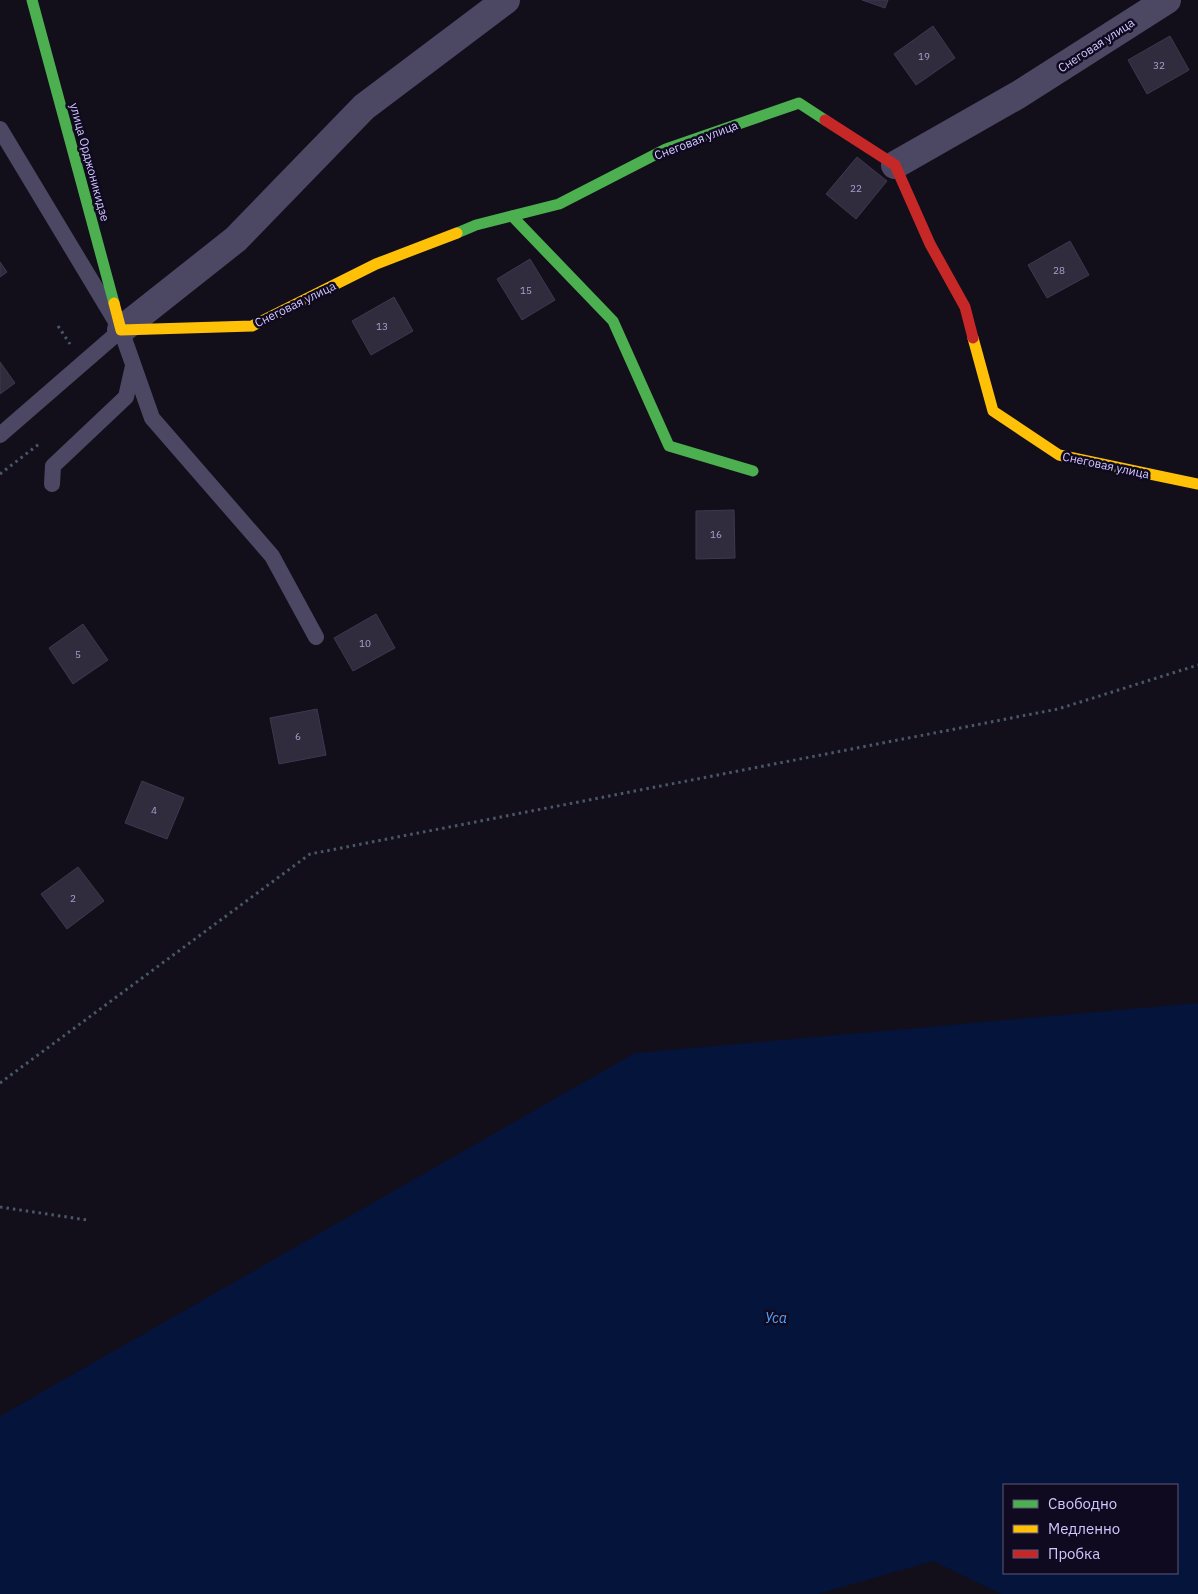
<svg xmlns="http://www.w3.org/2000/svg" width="1198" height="1594" font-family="'IBM Plex Sans',sans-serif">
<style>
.water{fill:#05143b;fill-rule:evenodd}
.building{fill:#302b3d;stroke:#3e3850}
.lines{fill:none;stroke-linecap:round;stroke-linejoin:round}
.path{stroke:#485869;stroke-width:3;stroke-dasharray:2.5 4;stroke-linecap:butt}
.lane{stroke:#4c4864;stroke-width:16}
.street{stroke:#4c4864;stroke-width:28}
.fast{stroke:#4caf50;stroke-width:11}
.slow{stroke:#ffc107;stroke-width:11}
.jam{stroke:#c62828;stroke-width:11}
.labels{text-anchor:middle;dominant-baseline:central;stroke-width:5;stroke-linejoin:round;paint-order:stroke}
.number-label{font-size:10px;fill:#aaa0ce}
.street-label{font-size:12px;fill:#d2c7ff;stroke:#0f0a1f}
.water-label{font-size:14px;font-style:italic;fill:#55a2ff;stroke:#0f0a1f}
</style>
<rect width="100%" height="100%" fill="#120f1a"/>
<path class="water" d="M1198,1003V1594H1001L933,1561L818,1594H0V1416L635,1053ZM1004,1485H1177V1573H1004Z"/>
<g class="building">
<polygon points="862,0 888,0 885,8"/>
<polygon points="933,26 955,58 916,85 894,54"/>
<polygon points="1170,36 1189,70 1147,94 1128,60"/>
<polygon points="857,157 887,181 856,219 826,194"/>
<polygon points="1070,241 1089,275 1047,298 1028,265"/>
<polygon points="530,259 555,300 522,320 497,279"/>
<polygon points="0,262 7,272 0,277"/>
<polygon points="394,297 413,331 371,355 352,321"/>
<polygon points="0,362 15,383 0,394"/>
<polygon points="734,510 735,558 696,559 696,511"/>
<polygon points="376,614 395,648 353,671 334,638"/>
<polygon points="83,624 108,660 73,684 49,648"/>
<polygon points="317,709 326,755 279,764 270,718"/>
<polygon points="142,781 184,798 167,839 125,823"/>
<polygon points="78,867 104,901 67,929 41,894"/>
</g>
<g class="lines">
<g class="path">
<polyline points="58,326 70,344"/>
<polyline points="0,474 39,444"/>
<polyline points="0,1083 310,854 1058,709 1198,665"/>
<polyline points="0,1207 87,1220"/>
</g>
<g class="lane">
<polyline points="0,129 121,330 152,418 272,556 316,637"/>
<polyline points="0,435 121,330"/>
<polyline points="52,484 53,466 126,397 133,366"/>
</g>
<g class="street">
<polyline points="895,165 1018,95 1167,0"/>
<polyline points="121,330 236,239 364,107 506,0"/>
</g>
<g class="fast">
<polyline points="32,0 114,303"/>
<polyline points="512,216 613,321 669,446 753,471"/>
<polyline points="457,233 476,225 559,204 666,149 799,103 825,120"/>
</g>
<g class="slow">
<polyline points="114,303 121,330 252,326 376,264 457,233"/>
<polyline points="973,338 993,411 1059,455 1198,484"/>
</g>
<polyline class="jam" points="825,120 895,165 930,244 965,307 973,338"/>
</g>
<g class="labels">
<g class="number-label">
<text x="924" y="56">19</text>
<text x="1159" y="65">32</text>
<text x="856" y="188">22</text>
<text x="1059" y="270">28</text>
<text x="526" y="290">15</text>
<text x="382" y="326">13</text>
<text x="716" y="534">16</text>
<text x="365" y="643">10</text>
<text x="78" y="654">5</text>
<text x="298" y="736">6</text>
<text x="154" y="810">4</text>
<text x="73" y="898">2</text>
</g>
<g class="street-label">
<text transform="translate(1096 45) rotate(-33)">Снеговая улица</text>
<text transform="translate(696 140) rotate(-21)">Снеговая улица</text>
<text transform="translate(90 162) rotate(75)">улица Орджоникидзе</text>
<text transform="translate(295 304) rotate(-26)">Снеговая улица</text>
<text transform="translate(1106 465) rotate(12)">Снеговая улица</text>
</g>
<g class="water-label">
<text x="776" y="1318">Уса</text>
</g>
</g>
<rect x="1003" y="1484" width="175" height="90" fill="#0f0a1f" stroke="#5d5679"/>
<rect x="1013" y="1500" width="25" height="8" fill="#4caf50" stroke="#5d5679"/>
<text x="1048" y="1509" font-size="15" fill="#d2c7ff">Свободно</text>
<rect x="1013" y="1525" width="25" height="8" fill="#ffc107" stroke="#5d5679"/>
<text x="1048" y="1534" font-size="15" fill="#d2c7ff">Медленно</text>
<rect x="1013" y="1550" width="25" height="8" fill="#c62828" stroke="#5d5679"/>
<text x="1048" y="1559" font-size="15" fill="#d2c7ff">Пробка</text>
</svg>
